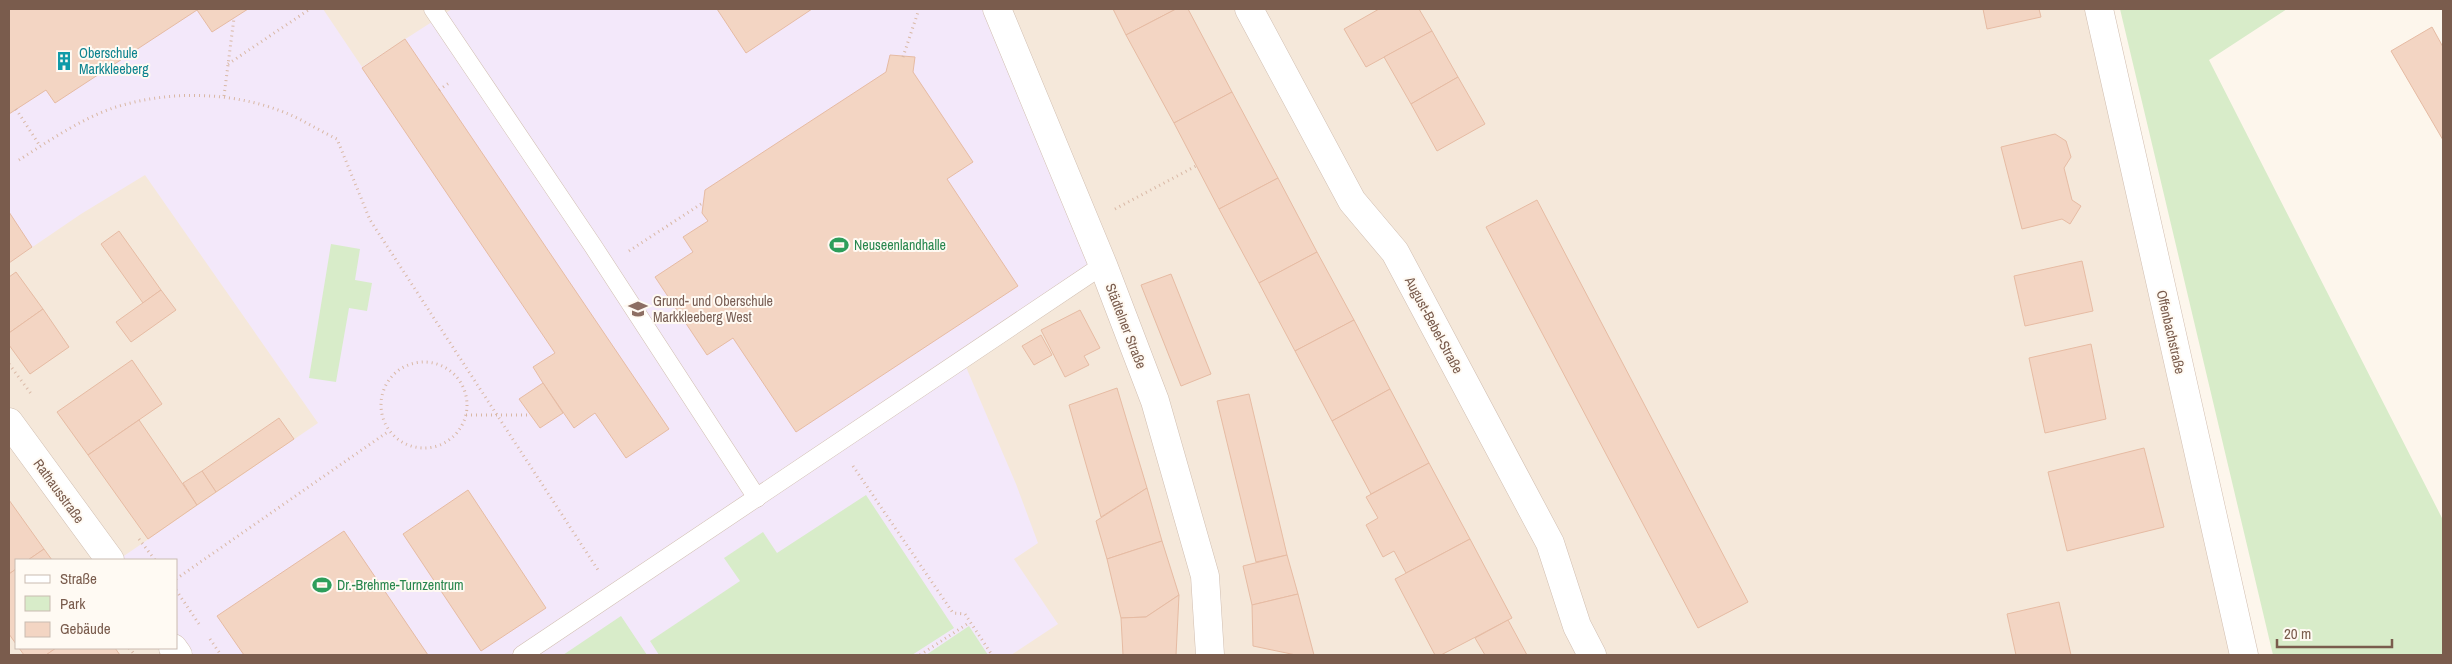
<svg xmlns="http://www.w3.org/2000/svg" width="2452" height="664" font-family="'Archivo Narrow',sans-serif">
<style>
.residential{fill:#f5e8da;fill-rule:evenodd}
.education{fill:#f3e8fa}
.green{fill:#d8ecc9}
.building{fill:#f3d5c3;stroke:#e6bba3}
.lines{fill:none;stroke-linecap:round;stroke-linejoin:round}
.service-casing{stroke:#d1beb0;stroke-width:19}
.minor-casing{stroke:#d1beb0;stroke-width:29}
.tertiary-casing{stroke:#d1beb0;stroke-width:29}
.path{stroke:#d9b8a5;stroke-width:3;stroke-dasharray:1 4;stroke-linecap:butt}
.service{stroke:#fff;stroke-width:18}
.minor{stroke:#fff;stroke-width:28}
.tertiary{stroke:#fff;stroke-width:28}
.labels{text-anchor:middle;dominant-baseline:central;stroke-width:4;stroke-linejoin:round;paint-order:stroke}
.culture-label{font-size:14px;fill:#0d838f;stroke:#fffaf3;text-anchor:start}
.leisure-label{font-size:14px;fill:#27864d;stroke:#fffaf3;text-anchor:start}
.education-label{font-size:14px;fill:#785e54;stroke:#fffaf3;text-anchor:start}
.street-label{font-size:14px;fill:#7a5c4d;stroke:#fffaf3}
</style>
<rect width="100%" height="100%" fill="#fdf6ec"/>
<path class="residential" d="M9,9H2099L2244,655H9ZM16,560H176V648H16Z"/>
<polygon class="education" points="9,9 323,9 362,67 452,9 997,9 1103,265 963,360 1016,484 1038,543 1014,559 1058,624 1011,655 178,655 176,560 118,560 318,423 145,175 81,214 9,263"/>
<g class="green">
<polygon points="2120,9 2287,9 2209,60 2443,520 2443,655 2273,655"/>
<polygon points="331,244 360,249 355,280 372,283 367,311 349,308 336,382 309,378"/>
<polygon points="866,495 954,628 912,655 659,655 650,641 740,581 724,558 763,532 777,553"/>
<polygon points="621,616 647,655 563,655"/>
<polygon points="969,626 988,655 926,655"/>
</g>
<g class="building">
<polygon points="11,9 248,9 212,32 197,10 55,103 46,90 9,114 9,10"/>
<polygon points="717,9 812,9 746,53"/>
<polygon points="1113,9 1176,9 1126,35"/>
<polygon points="1176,9 1188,9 1232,92 1174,123 1126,35"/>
<polygon points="1379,9 1419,9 1432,31 1366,67 1344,29"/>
<polygon points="1983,9 2039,9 2041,17 1987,29"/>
<polygon points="2432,27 2443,47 2443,140 2391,51"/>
<polygon points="1432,31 1458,77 1411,104 1384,57"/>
<polygon points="405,39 669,429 626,458 595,413 574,428 543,383 533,367 555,353 362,68"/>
<polygon points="890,55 915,57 913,72 973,162 947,179 1018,286 796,432 733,338 707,355 655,277 693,252 683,237 708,221 702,213 705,190 886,72"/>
<polygon points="1458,77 1485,124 1437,151 1411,104"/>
<polygon points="1232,92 1278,178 1219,209 1174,123"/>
<polygon points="2055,134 2066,141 2071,157 2064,168 2072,200 2081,206 2070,224 2062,219 2022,229 2001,147"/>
<polygon points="1278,178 1317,252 1259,283 1219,209"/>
<polygon points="1537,200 1748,602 1698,628 1486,227"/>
<polygon points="9,212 32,247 9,263"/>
<polygon points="119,231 161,290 143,303 101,244"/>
<polygon points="1317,252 1354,320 1295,351 1259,283"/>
<polygon points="2082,261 2093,311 2025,326 2014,276"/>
<polygon points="16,272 43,309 9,333 9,277"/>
<polygon points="1171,274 1211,374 1181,386 1141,285"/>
<polygon points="161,290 176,310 131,342 116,322"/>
<polygon points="43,309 69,347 30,374 9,345 9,333"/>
<polygon points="1080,310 1100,348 1084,356 1089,365 1065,377 1041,330"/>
<polygon points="1354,320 1390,389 1332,421 1295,351"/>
<polygon points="1041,335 1052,355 1034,365 1022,346"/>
<polygon points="2091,344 2106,419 2045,433 2029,358"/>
<polygon points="132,360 162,404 88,455 57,412"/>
<polygon points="543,383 563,413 540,428 519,399"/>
<polygon points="1117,388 1147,488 1101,517 1069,405"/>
<polygon points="1390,389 1429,463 1371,494 1332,421"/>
<polygon points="1249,394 1287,555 1256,562 1217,401"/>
<polygon points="279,418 294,439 216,492 202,471"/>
<polygon points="139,420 197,505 148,539 88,455"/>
<polygon points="2144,448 2164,527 2067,551 2048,472"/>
<polygon points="1429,463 1470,539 1406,573 1394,551 1383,557 1366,525 1378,518 1366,497"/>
<polygon points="202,471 216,492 197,505 183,483"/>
<polygon points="1147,488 1162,541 1107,559 1096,521"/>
<polygon points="468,490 546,608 481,651 403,534"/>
<polygon points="9,500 44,549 28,560 16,560 16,569 9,574"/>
<polygon points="344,531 428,655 244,655 217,616"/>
<polygon points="1470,539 1512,618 1441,655 1435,655 1395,579"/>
<polygon points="1162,541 1179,595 1146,617 1121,618 1107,559"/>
<polygon points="44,549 52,560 28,560"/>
<polygon points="1287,555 1298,594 1252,605 1243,566"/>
<polygon points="16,569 16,644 9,634 9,574"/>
<polygon points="1298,594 1314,655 1296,655 1253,646 1252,605"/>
<polygon points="1179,595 1176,655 1123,655 1121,618 1146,617"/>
<polygon points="2059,602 2071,655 2016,655 2007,614"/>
<polygon points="1508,620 1527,655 1485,655 1475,638"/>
<polygon points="19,648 56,648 46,655 24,655"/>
<polygon points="56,648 115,648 120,655 46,655"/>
</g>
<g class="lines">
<g class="service-casing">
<g id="service">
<polyline points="433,9 593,246 757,498"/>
<polyline points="522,655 1103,265"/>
</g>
</g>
<g class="minor-casing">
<g id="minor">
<polyline points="997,9 1103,265 1155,401 1205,576 1210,655"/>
<polyline points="1249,9 1352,201 1395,252 1550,543 1577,626 1592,655"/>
<polyline points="2099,9 2244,655"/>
</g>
</g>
<g class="tertiary-casing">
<g id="tertiary">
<polyline points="9,422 110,560"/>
<polyline points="173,648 178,655"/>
</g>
</g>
<g class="path">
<polyline points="903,57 919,9"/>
<polyline points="228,64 310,9"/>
<polyline points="439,90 449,83"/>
<polyline points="224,96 234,18"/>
<polyline points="16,109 40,146"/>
<path d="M19,160C47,142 81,119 113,108C168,90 232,91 286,113C303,120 320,131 337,139L370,220L598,570"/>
<polyline points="1115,209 1196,166"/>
<polyline points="629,251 704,202"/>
<circle cx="424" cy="405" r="43"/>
<polyline points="9,364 32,395"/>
<polyline points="466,415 531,415"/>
<polyline points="853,466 953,613 965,614 992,655"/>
<polyline points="139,539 155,560"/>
<polyline points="176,579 389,431"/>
<polyline points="176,590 199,624"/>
<polyline points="210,639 221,655"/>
<polyline points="129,648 135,655"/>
<polyline points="920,655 970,622"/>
</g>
<use href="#service" class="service"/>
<use href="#minor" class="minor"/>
<use href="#tertiary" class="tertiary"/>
</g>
<defs>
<g id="building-bare" transform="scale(1.5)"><path d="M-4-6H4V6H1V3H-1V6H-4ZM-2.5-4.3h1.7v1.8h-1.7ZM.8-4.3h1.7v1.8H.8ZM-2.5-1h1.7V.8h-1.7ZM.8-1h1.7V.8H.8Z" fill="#0f9aa8" stroke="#fffaf3" stroke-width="2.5" paint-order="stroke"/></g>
<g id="stadium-bare" transform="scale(1.5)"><path d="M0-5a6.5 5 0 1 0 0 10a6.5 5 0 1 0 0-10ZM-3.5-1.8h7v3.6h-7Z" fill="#2e9e5b" stroke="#fffaf3" stroke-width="2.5" paint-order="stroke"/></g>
<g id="school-bare" transform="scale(1.5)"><path d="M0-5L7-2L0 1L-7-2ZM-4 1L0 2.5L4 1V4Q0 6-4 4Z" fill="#8d6e63" stroke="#fffaf3" stroke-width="2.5" paint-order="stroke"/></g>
</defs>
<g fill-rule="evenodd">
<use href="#building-bare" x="64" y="61"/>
<use href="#stadium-bare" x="839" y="245"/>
<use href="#school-bare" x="638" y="309"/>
<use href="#stadium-bare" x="322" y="585"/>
</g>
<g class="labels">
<g class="culture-label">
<text x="79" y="53">Oberschule<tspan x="79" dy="16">Markkleeberg</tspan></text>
</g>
<g class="leisure-label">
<text x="854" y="245">Neuseenlandhalle</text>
<text x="337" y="585">Dr.-Brehme-Turnzentrum</text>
</g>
<g class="education-label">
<text x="653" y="301">Grund- und Oberschule<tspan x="653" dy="16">Markkleeberg West</tspan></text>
</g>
<g class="street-label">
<text transform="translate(1434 325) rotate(62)">August-Bebel-Straße</text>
<text transform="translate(1126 326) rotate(69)">Städtelner Straße</text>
<text transform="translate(2171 332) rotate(77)">Offenbachstraße</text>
<text transform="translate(59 491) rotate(54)">Rathausstraße</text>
</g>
</g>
<rect width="2452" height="664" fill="none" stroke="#7a5c4d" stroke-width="20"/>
<rect x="15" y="559" width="162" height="90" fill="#fffaf3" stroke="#cabbb1"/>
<rect x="25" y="575" width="25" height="8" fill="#ffffff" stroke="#cabbb1"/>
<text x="60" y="584" font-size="15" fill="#7a5c4d">Straße</text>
<rect x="25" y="596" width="25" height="15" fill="#d8ecc9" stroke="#cabbb1"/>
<text x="60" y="609" font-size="15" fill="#7a5c4d">Park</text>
<rect x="25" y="622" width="25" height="15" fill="#f3d5c3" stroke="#cabbb1"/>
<text x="60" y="634" font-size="15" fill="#7a5c4d">Gebäude</text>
<path d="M2277 639v8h115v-8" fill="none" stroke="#7a5c4d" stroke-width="2.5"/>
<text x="2284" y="639" font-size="15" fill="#7a5c4d" stroke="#fffaf3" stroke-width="4" paint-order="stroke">20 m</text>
</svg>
